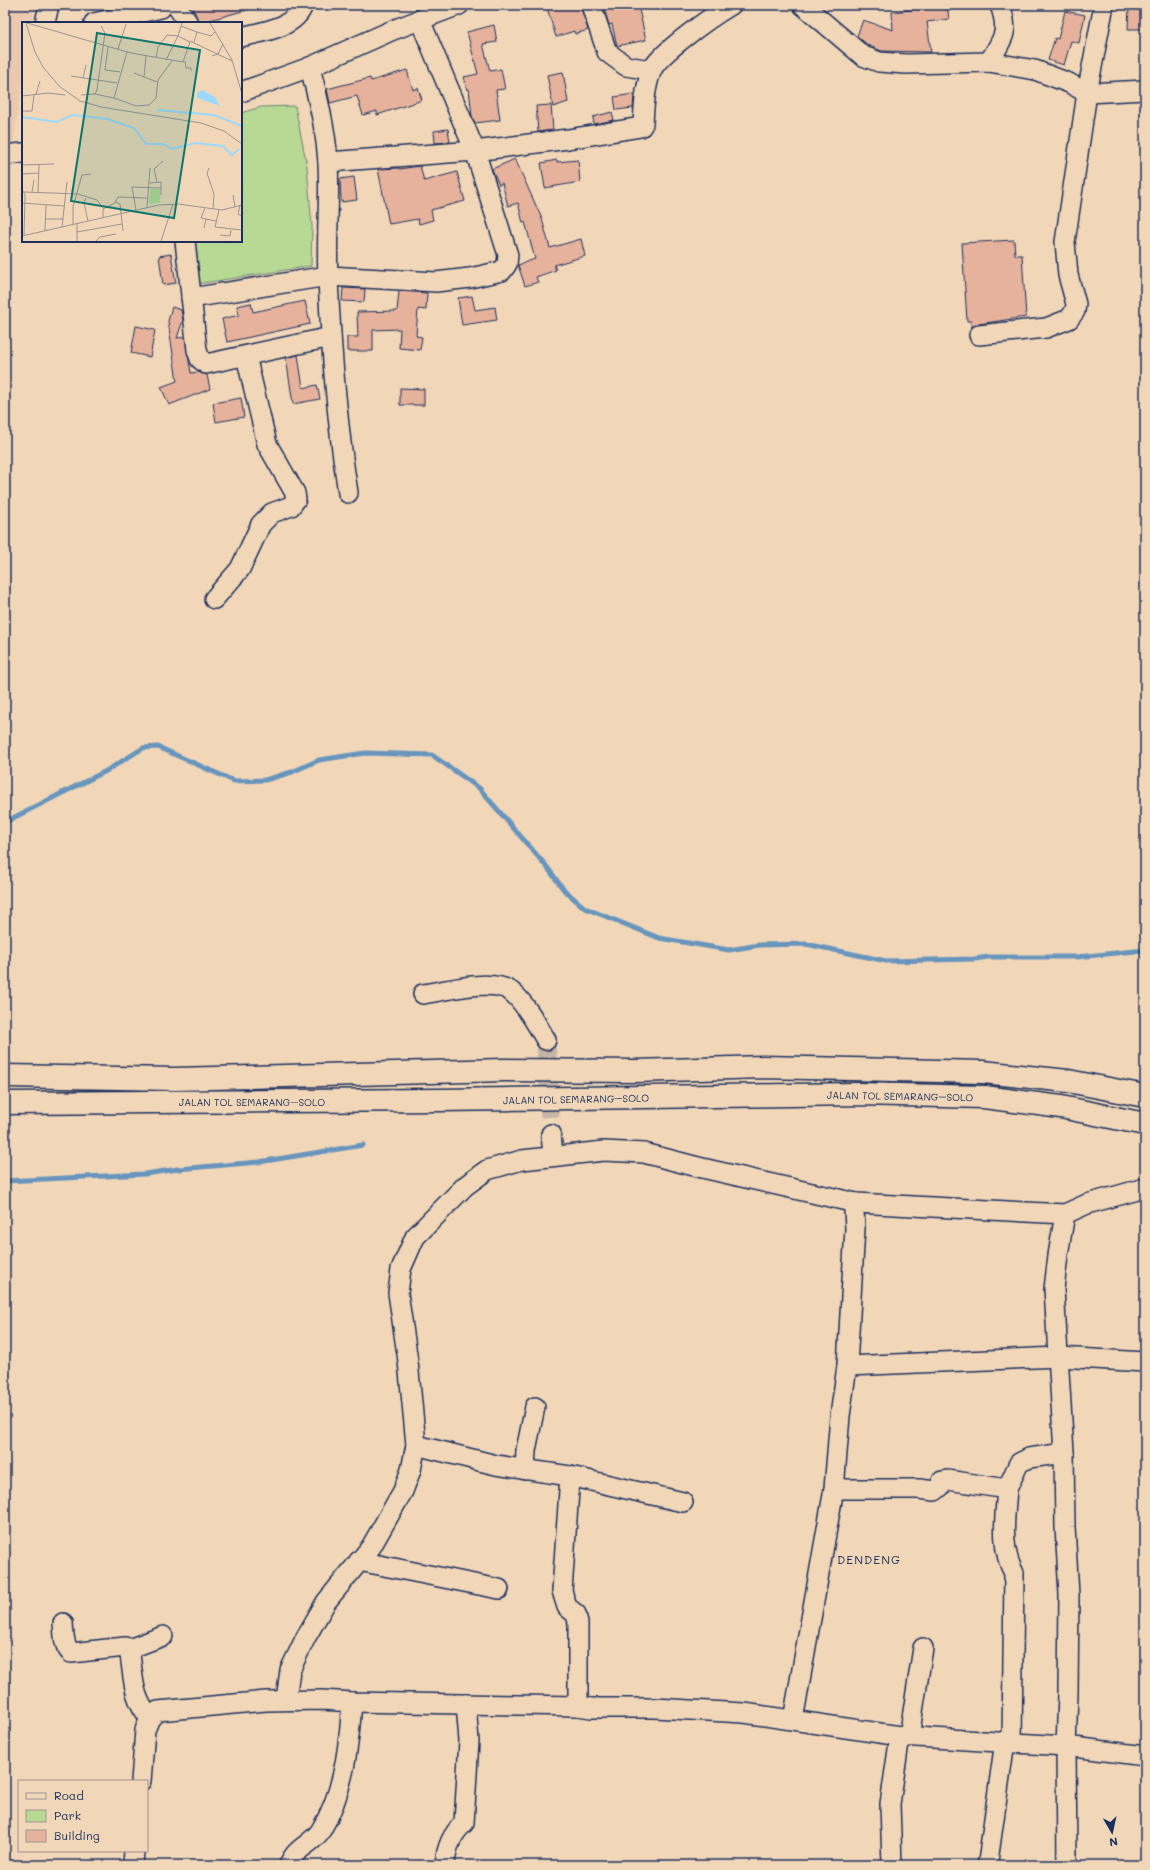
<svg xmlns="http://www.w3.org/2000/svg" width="1150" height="1870" font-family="Mali,sans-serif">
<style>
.built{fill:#eac9ae}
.green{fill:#b7d994;stroke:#698479}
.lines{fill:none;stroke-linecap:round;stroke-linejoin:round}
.stream{stroke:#6895bd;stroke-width:5}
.building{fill:#e7b29c;stroke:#1b2f5e}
.minor-tunnel{stroke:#c6b5a6;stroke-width:19;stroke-dasharray:19 10;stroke-linecap:butt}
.minor-casing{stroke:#1b2f5e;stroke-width:22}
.highway-casing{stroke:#1b2f5e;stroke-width:25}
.minor{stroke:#f1d7b8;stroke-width:19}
.highway{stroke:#f1d7b8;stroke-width:22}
.labels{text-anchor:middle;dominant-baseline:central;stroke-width:3;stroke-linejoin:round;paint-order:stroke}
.street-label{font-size:10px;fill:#1b2f5e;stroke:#f1d7b8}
.quarter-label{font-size:12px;letter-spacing:1px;fill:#1b2f5e;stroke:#f1d7b8}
.inset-river{fill:none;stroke:#9cd9fd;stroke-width:2}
.inset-road{fill:none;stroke:#9b9494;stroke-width:1}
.view{fill:#0f766e;fill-opacity:0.15;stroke:#0f766e;stroke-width:2}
.inset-edge{fill:none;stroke:#1b2f5e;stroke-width:2}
</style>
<rect width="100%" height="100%" fill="#f1d7b8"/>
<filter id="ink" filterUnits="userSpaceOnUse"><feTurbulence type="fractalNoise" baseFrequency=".025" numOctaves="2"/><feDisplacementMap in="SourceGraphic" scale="8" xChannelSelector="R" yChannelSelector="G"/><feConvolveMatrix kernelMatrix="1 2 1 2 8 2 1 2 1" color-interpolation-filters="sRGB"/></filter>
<g filter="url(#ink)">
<polygon class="built" points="5,5 35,5 32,23 23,23 23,79 13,145 5,145"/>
<polygon class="green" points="295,106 307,166 312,227 311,266 197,284 190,241 241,241 241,113 261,107"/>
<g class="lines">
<g class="stream">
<polyline points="5,822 106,771 143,748 158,747 234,781 265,780 292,772 319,760 365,753 432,755 479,788 547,867 564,890 585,908 659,938 729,950 759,945 806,944 886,961 975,959 988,957 1077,957 1145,950"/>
<polyline points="5,1181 145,1174 178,1169 259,1162 363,1145"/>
</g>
</g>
<g class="building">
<polygon points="192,5 250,5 250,9 199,23"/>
<polygon points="559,5 580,5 588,30 575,34 574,31 556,37 547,8"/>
<polygon points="603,5 638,5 646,40 617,46 612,24 609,25"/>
<polygon points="1129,5 1145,5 1145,29 1128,29"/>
<polygon points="947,6 949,19 927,22 931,52 882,51 869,46 857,36 863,20 893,30 892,12"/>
<polygon points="1065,11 1085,15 1079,43 1071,41 1064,65 1048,60 1055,38 1058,39"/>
<polygon points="494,25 497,42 483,44 490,71 501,69 505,89 496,90 500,120 475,123 472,116 469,89 467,90 464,77 478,74 467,32"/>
<polygon points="407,70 413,90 418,88 422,100 377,115 377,111 363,115 357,96 330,103 327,89 370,78 371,81"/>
<polygon points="563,72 568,102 553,107 547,75"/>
<polygon points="634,94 633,108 616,110 614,97"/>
<polygon points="551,105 553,130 538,132 536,106"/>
<polygon points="612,112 614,120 594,124 593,117"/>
<polygon points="448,129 450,142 435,143 434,131"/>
<polygon points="515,159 542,219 550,248 581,239 585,256 554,265 556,270 536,277 538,282 525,286 518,265 535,259 525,222 523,223 518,203 508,206 502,183 499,185 492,169"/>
<polygon points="557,160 557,162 578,160 580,182 545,188 541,163"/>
<polygon points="420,166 424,181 457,172 465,201 431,210 433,220 419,224 418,219 389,224 378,169 399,168 399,169"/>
<polygon points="354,177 357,200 341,202 340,179"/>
<polygon points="1014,240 1015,255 1022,255 1026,317 978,324 972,327 971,321 967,321 962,243"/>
<polygon points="171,254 176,283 163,285 159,256"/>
<polygon points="343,288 365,289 364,302 342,301"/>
<polygon points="399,291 427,293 426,310 418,309 416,336 422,337 420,350 399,348 400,329 373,330 373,351 347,351 347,337 358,337 357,312 397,311"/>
<polygon points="472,296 475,310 495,307 497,320 462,325 458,298"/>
<polygon points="305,301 310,324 227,342 222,319 239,315 237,306 251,303 253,312"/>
<polygon points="172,307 181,310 183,320 177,338 185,337 191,373 198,372 207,375 210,389 169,405 161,387 177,381 168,321"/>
<polygon points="136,326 155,330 150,357 131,353"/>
<polygon points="298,355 303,388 317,385 320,399 293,404 286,358"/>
<polygon points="400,388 424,389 424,405 400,405"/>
<polygon points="241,398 244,417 216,422 213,403"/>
</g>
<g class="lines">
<polyline class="minor-tunnel" points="546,1040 551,1134"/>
<g class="minor-casing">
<g id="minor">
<polyline points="176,5 188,23"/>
<polyline points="591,5 607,52 626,66 651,70"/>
<polyline points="803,5 863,56 879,62 906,64 989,62 1035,70 1069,83 1087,93 1145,90"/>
<polyline points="45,23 49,5"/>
<polyline points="94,23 161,8 162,5"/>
<path d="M241,37C261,32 296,28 303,5"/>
<path d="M989,62C1003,38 1010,33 1000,5"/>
<path d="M310,67C318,99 326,130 328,163C330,201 326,240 328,278C331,350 337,422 348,493"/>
<polyline points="241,92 310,67 393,30 459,5"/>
<polyline points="5,155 23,153"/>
<path d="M328,162L475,151L568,139L641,127L643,124C644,106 645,88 651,72C657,54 714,15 731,5"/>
<polyline points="185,241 197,350 200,359 206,364 331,337"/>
<polyline points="191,298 328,276 436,282 470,278 502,271 507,264 508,255 475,151 420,20"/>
<polyline points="979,335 1046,328 1069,319 1075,311 1076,304 1068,275 1065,242 1087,93 1104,5"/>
<polyline points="214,599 240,569 261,524 272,513 291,506 296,499 295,493 267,444 246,356"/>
<path d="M423,994C445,991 497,976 514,994C527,1006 537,1025 546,1040"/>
<polyline points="551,1134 553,1155"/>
<polyline points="847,1366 1059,1357 1145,1362"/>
<polyline points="416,1445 496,1465 570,1476 683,1502"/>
<polyline points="525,1470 526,1450 535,1407"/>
<polyline points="570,1476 562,1591 567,1607 576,1614 578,1623 578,1706"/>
<path d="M834,1489H919L935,1491L940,1487L942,1481L948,1480L1007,1489C1005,1516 1000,1549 1014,1573L1012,1742"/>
<polyline points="1007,1489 1019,1463 1029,1458 1064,1453"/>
<polyline points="359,1561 499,1589"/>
<path d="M63,1623C64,1633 63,1646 71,1653L125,1647L129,1649C134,1675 131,1696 150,1718"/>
<polyline points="129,1649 163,1636"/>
<polyline points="286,1700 290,1670 306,1637 326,1602 371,1547 403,1491 411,1470 416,1445 408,1361 398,1293 401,1269 415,1237 465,1186 487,1170 522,1160 604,1151 644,1153 698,1167 856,1203"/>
<polyline points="793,1720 834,1489 840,1416 847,1366 855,1228 854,1211 856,1203 1065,1214"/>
<polyline points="909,1737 923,1648"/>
<polyline points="141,1781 145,1730 150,1718 158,1711 266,1701 322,1700 352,1702 578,1706 591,1708 655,1708 744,1713 900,1736 1066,1746 1145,1756"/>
<polyline points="988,1861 1005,1741"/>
<polyline points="133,1865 134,1851"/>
<path d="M289,1865C296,1846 312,1845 321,1830C344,1793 349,1745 352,1702"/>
<path d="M445,1865C446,1848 451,1835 464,1823L469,1741L466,1704"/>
<polyline points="892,1865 890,1804 900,1736"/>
<polyline points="1067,1865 1066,1746 1068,1694 1069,1595 1065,1527 1064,1453 1054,1289 1058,1255 1065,1214 1087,1204 1145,1188"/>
</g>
</g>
<g class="highway-casing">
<g id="highway">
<polyline points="5,1076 175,1079 503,1070 636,1071 763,1067 983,1072 1068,1081 1145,1096"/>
<polyline points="5,1103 440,1100 858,1094 984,1097 1061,1107 1145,1124"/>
</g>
</g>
<use href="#minor" class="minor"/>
<use href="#highway" class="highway"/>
</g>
</g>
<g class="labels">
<g class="street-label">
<text transform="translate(900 1096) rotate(1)">JALAN TOL SEMARANG–SOLO</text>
<text transform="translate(576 1099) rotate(-1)">JALAN TOL SEMARANG–SOLO</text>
<text x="252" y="1102">JALAN TOL SEMARANG–SOLO</text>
</g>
<g class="quarter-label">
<text x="869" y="1559">DENDENG</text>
</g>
</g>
<g transform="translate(22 22)">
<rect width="220" height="220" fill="#f1d7b8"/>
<path d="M128,167H138V181L127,182Z" fill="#b7d994"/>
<path d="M180,68L193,75L198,84L175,76V71Z" fill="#9cd9fd"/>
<path class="inset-river" d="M135,88L192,93L220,104M0,95L35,100L50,93L85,97L112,106L124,122H142L150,127L173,121L201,124L210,133L217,127"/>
<path class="inset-road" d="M4,1L13,30L21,45L37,64L58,79L79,85L179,101L202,109L220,122M5,1L109,31L161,40L168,20L156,14L160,1M188,1L210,38L220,72M159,4L175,10M0,18V1M168,19L210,39M172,20L175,10L189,14L193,10M86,25L83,48L98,50M96,27L104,2M190,34L196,32L201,22M134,36L136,25L145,13L156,14L144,38M163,39L164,46H169V49M112,51L135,60M49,54L95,61M122,55L124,34M61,56L64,43M14,72L18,59M73,72L92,76L105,30M59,73L73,72L75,68L83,11L79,4M0,74L26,71L43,73M92,76L114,84L127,83L134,76L136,58L150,39M1,89H10L12,73M0,143L32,142M187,146L185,151L192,172L191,187M0,152L17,151M135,160L132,147L141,139M127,161L139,160V173M0,167L3,173L2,213M2,170L56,172L75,178L82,187M10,170L12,158M16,170L17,143M211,173L213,185M64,176L62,181L66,199M94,180L98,182L101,209M0,181L42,184M218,183L216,192L220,194M125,185L128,146M183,186L179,196L184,197M114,188L110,165L139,166M197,188L193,205L220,208M81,195V187L93,181L96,175L125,176M23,197H41M51,202V185L60,153L69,152M40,205L45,160M182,206L184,197L194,199M23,209L24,183M55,210L100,202M198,213L208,214L209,208M0,214L137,183L156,182L200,188L220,183M55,219V201M74,219L78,215L94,212M139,219L151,182"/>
<path class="view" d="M75,11L178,28L152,196L49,179Z"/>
<rect width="220" height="220" class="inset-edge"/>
</g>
<rect width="1150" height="1870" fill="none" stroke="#f1d7b8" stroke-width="20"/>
<rect x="10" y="10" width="1130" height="1850" fill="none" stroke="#1b2f5e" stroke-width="1.5" filter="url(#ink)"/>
<rect x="18" y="1780" width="130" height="72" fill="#f1d7b8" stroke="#9b9494"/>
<rect x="26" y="1793" width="20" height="6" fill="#f1d7b8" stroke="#9b9494"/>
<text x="54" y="1800" font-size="12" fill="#1b2f5e">Road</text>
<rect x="26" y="1810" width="20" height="12" fill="#b7d994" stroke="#9b9494"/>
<text x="54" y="1820" font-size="12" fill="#1b2f5e">Park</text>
<rect x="26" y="1830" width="20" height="12" fill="#e7b29c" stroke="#9b9494"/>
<text x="54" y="1840" font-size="12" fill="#1b2f5e">Building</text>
<g transform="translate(1112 1832) rotate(171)" stroke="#f1d7b8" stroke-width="3" paint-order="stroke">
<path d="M0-3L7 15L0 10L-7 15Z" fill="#1b2f5e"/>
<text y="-6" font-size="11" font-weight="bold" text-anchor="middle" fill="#1b2f5e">N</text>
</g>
</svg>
